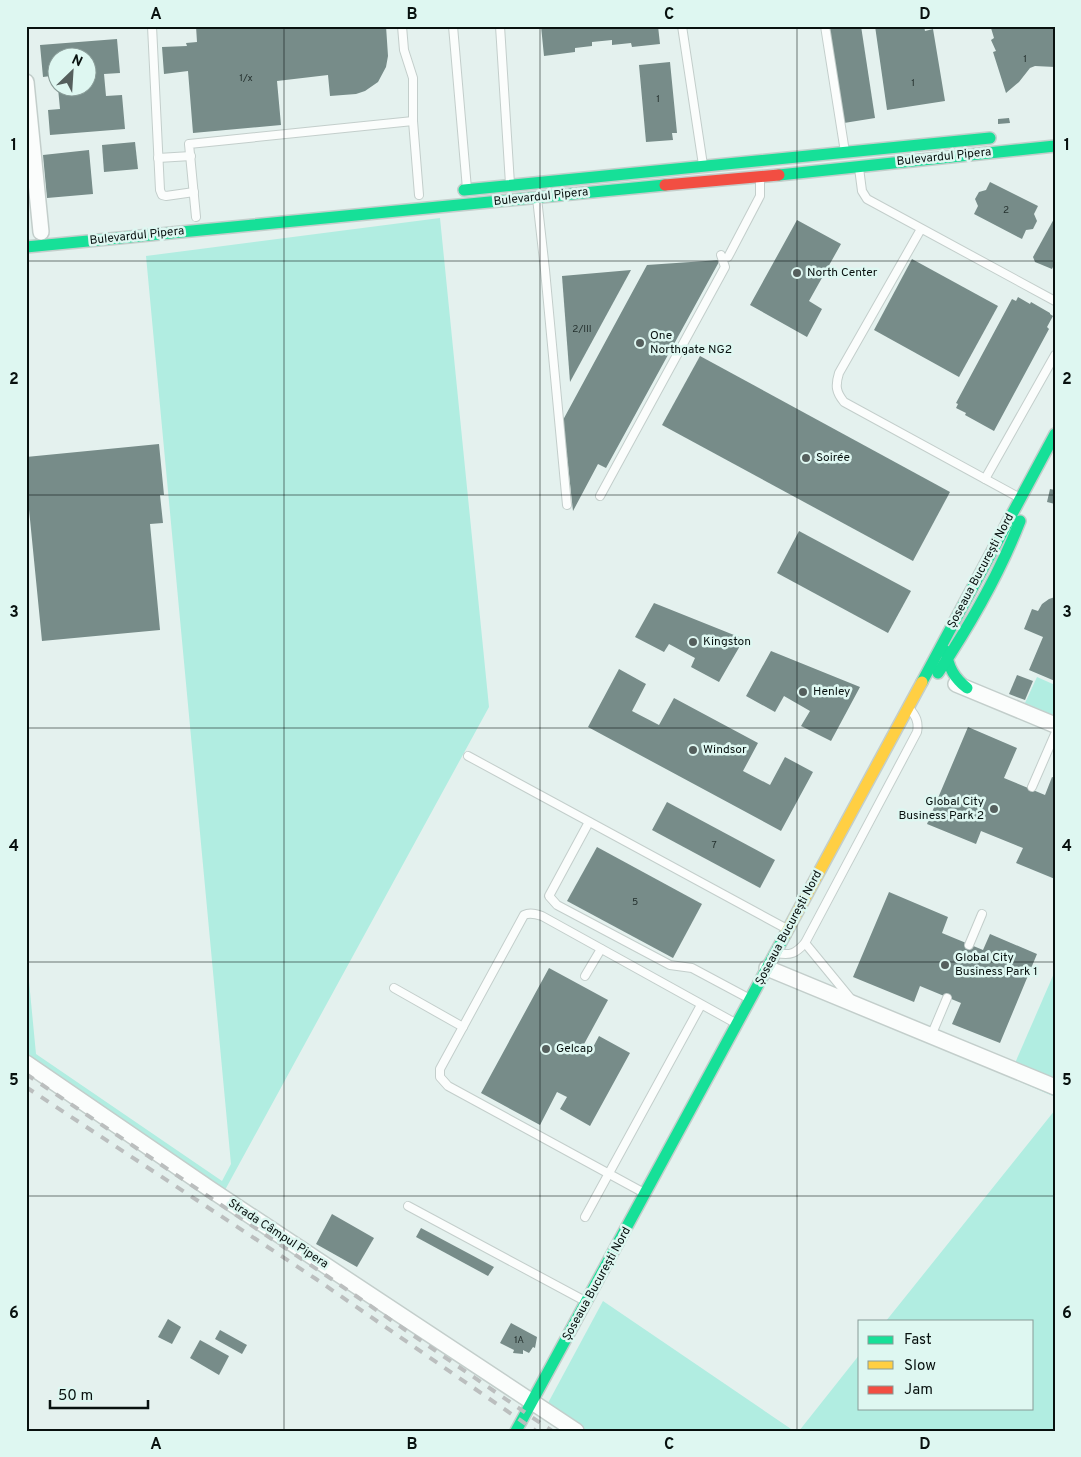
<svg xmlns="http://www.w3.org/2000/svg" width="1081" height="1457" font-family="Overpass,sans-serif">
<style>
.green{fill:#b1ede1}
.building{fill:#778c89}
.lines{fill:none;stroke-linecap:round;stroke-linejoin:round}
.lane-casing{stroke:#c3cecb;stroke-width:10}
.street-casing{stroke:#c3cecb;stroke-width:18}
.fast-casing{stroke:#c3cecb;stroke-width:14}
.slow-casing{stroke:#c3cecb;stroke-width:14}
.jam-casing{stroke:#c3cecb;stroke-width:14}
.lane{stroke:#fbfdfc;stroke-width:8}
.street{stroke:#fbfdfc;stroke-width:15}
.fast{stroke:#16e098;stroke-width:11}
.slow{stroke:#ffcf43;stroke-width:11}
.jam{stroke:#f24e42;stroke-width:11}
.rail{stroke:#bbbebe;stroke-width:4;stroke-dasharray:9 9;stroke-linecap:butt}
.grid{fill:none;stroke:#08110f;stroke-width:1;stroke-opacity:0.55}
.poi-dot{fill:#555f5d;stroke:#def7f1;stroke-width:2}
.labels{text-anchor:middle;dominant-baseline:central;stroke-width:5;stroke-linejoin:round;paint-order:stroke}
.number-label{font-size:10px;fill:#24302e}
.street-label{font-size:12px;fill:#08110f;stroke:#def7f1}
.poi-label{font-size:12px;fill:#08110f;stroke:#def7f1;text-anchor:start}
.neatline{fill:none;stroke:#08110f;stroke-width:2}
.grid-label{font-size:16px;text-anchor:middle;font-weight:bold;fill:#08110f}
</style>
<rect width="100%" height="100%" fill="#e4f1ee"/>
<g class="green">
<polygon points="440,218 489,707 225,1190 26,1053 26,950 36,1054 222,1181 231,1164 146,256"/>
<polygon points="1037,677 1055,685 1055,716 1025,703"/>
<polygon points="1055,971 1055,1097 1009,1077"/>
<polygon points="1055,1110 1055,1431 799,1431 860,1354 860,1408 1032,1408 1032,1321 886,1321"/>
<polygon points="603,1301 794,1431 566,1431 559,1426 548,1403"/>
</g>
<g class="building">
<polygon points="196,26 386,26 388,56 386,67 378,82 365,91 356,94 330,96 328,75 277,81 281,125 193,133 188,71 164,74 162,47 187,46 186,43 197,42"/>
<polygon points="541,26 658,26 660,44 632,47 631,43 612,45 612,40 592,42 592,46 575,48 575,52 544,56"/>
<polygon points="829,26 861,26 875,118 844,123"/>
<polygon points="875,26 924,26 925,31 933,29 945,101 887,110"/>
<polygon points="994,26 1055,26 1055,67 1035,66 1030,68 1019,82 1006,93 993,52 996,51 991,40 994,38 991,28"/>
<polygon points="117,39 120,73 104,74 106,96 122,95 125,129 50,135 48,110 60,109 58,88 88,88 88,58 58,58 58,75 43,77 40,45"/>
<polygon points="670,62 677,133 672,133 673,140 646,142 639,65"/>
<polygon points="1009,118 1010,123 998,124 998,119"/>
<polygon points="135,142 138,169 104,172 102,145"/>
<polygon points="89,150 93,194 47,198 43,155"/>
<polygon points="990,182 1038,206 1034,214 1037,221 1033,229 1026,230 1022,239 974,214 978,206 975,199 979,192 986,190"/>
<polygon points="1055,217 1055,263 1052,269 1035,262 1033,257"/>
<polygon points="797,220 841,244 809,301 822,309 807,337 750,305"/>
<polygon points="912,259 998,306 959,377 874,330"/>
<polygon points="720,260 606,468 598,464 573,511 563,420 647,265"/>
<polygon points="631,270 570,382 562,276"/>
<polygon points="1018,297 1030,304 1031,302 1050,313 1050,314 1053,316 1047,327 1049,329 994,431 965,415 966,413 956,408 958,404 956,403 1012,299 1016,301"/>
<polygon points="700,356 950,492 913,561 662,425"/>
<polygon points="159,444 164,495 160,495 163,523 150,524 160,630 42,641 26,479 26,457"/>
<polygon points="1050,489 1055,490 1055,504 1047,502"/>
<polygon points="799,531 911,591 888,633 777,573"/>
<polygon points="1055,597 1055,681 1029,670 1043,637 1024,629 1032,609 1038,611 1042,604 1049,599"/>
<polygon points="654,603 744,639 719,682 691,667 695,658 669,644 664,652 635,637"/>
<polygon points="771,651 860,687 831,741 801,726 810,711 784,696 775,712 746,696"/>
<polygon points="619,669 646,684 632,711 659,725 674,698 758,743 743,771 770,785 785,757 813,772 781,831 588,727"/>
<polygon points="1017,675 1033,681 1025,700 1009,694"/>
<polygon points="968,727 1017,748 1004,778 1045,795 1052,777 1055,778 1055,879 1016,863 1023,848 981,831 976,844 927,824"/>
<polygon points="667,802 775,860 760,888 652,830"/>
<polygon points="597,847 702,904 673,958 567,901"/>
<polygon points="889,892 948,917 942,933 983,950 990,934 1037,954 1000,1043 952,1024 961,1003 920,986 914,1002 853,977"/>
<polygon points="549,968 608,1000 583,1046 591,1051 599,1036 630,1053 590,1126 560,1109 567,1097 557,1092 540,1125 481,1093"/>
<polygon points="332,1214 374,1238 357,1267 316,1244"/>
<polygon points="421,1228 494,1267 488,1276 416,1237"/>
<polygon points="168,1319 181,1327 172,1344 158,1337"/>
<polygon points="511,1323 537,1337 535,1348 533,1347 529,1353 523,1350 523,1354 513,1353 514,1350 500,1343"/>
<polygon points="220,1330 247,1345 242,1354 215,1339"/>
<polygon points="200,1340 229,1356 219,1375 190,1358"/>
</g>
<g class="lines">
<g class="lane-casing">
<g id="lane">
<polyline points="152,26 160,190 162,195 166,196 194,192"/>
<polyline points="402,26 404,50 413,78 413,121 419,195"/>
<polyline points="453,26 467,189"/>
<polyline points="500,26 510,184"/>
<polyline points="682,26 703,165"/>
<polyline points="825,26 845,152"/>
<polyline points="158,158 191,156"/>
<polyline points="859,168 862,191 867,199 1055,301"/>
<polyline points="537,198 545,270 567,505"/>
<polyline points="196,217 189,144 413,121"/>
<path d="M921,229L839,373C835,386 836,392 844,402L1020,498"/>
<polyline points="728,257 760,196 760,177"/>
<polyline points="985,479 1055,355"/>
<polyline points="600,496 725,267 721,255"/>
<polyline points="468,756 787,929"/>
<polyline points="1032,787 1055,734"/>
<polyline points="589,822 549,896 557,905 670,965 692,968 750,999"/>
<polyline points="805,943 851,999"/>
<polyline points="969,945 982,914"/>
<path d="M777,953C791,956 796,953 805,943L917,732C919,722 916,716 909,708"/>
<polyline points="585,976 601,949"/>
<polyline points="394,988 463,1027"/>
<polyline points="931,1036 947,998"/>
<path d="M646,1194L448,1086L440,1077V1069L524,915C530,912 536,914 542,916L737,1024"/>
<polyline points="408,1206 585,1301"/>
<polyline points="585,1217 701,1005"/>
</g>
</g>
<g class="street-casing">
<g id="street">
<polyline points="26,82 41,232"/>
<polyline points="956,684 1055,725"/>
<polyline points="767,968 1055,1087"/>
<polyline points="26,1063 210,1189 576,1431"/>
</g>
</g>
<g class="fast-casing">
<g id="fast">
<polyline points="779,175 1055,146"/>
<polyline points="464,190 990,138"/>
<polyline points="26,247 665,185"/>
<path d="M946,651C948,667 954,678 967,688"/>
<path d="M938,673C970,625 999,575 1020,521"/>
<polyline points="922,682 1055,434"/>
<polyline points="516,1431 785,935"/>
</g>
</g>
<g class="slow-casing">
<polyline id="slow" points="785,935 922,682"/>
</g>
<g class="jam-casing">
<polyline id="jam" points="665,185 779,175"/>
</g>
<use href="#lane" class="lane"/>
<use href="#street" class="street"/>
<use href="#fast" class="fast"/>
<use href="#slow" class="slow"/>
<use href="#jam" class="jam"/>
<g class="rail">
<polyline points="26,1074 327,1276 552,1431"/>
<polyline points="26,1087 316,1279 536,1431"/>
</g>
</g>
<path class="grid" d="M284,26V1431M540,26V1431M797,26V1431M26,261H1055M26,495H1055M26,728H1055M26,962H1055M26,1196H1055"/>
<g class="poi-dot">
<circle cx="797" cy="273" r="5"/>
<circle cx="640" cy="343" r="5"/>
<circle cx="806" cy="458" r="5"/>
<circle cx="693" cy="642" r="5"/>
<circle cx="803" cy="692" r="5"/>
<circle cx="693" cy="750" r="5"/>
<circle cx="994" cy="809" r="5"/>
<circle cx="945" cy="965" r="5"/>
<circle cx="546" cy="1049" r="5"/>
</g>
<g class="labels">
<g class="number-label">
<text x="1025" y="59">1</text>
<text x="246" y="78">1/x</text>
<text x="913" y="83">1</text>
<text x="658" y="99">1</text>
<text x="1006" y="210">2</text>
<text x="582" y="329">2/III</text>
<text x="714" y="845">7</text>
<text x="635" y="902">5</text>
<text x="519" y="1340">1A</text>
</g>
<g class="street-label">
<text transform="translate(944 157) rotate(-6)">Bulevardul Pipera</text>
<text transform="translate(541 197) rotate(-6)">Bulevardul Pipera</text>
<text transform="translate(137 236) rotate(-6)">Bulevardul Pipera</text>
<text transform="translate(981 571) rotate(-62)">Șoseaua București Nord</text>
<text transform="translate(789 928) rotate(-62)">Șoseaua București Nord</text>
<text transform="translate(278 1234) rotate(33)">Strada Câmpul Pipera</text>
<text transform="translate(597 1284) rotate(-61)">Șoseaua București Nord</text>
</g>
<g class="poi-label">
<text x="807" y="273">North Center</text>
<text x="650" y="336">One<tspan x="650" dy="14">Northgate NG2</tspan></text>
<text x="816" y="458">Soirée</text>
<text x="703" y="642">Kingston</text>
<text x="813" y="692">Henley</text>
<text x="703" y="750">Windsor</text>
<text x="984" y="802" text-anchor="end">Global City<tspan x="984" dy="14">Business Park 2</tspan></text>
<text x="955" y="958">Global City<tspan x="955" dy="14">Business Park 1</tspan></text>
<text x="556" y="1049">Gelcap</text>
</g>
</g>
<rect width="1081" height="1457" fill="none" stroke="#def7f1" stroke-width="55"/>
<rect x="858" y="1320" width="175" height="90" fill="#def7f1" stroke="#889b97"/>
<rect x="868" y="1336" width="25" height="8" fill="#16e098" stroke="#889b97"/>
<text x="904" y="1344" font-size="15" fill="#08110f">Fast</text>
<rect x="868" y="1361" width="25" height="8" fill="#ffcf43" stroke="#889b97"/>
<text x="904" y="1370" font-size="15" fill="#08110f">Slow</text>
<rect x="868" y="1386" width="25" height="8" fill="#f24e42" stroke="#889b97"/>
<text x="904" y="1394" font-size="15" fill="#08110f">Jam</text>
<g transform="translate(72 72) rotate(25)"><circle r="24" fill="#def7f1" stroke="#889b97"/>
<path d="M0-4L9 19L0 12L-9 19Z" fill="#555f5d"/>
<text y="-8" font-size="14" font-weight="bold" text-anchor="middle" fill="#08110f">N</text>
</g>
<path d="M50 1400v8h98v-8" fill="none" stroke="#08110f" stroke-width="2.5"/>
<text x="58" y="1400" font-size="15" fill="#08110f" stroke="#def7f1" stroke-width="4" paint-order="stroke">50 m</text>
<rect x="28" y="28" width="1026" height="1402" class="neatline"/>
<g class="grid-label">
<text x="156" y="19">A</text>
<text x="412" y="19">B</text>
<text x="669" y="19">C</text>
<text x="925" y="19">D</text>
<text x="14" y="150">1</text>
<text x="1067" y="150">1</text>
<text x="14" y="384">2</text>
<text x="1067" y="384">2</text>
<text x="14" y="617">3</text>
<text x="1067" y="617">3</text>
<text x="14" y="851">4</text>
<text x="1067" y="851">4</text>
<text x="14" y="1085">5</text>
<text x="1067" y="1085">5</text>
<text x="14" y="1318">6</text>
<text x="1067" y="1318">6</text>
<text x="156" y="1449">A</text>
<text x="412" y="1449">B</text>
<text x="669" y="1449">C</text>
<text x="925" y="1449">D</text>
</g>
</svg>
